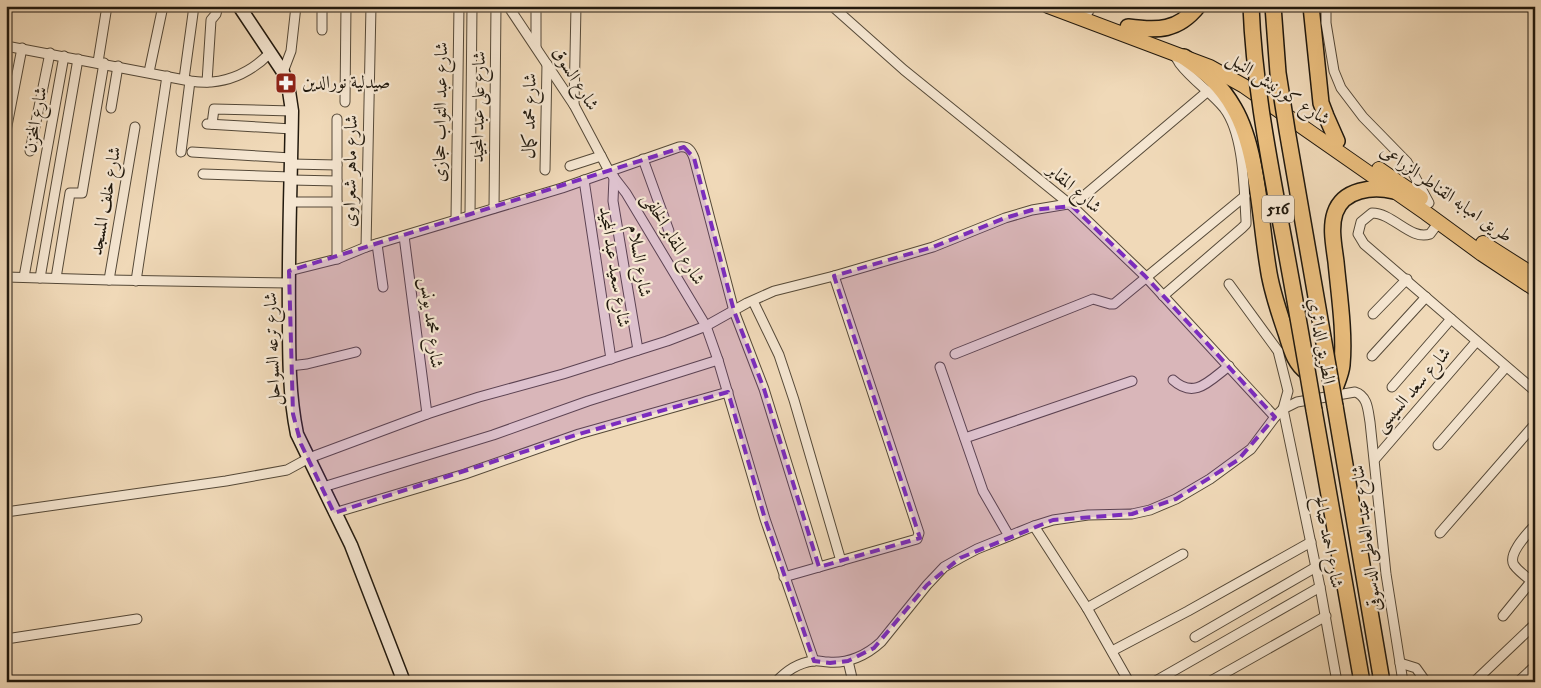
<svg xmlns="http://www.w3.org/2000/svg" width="1541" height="688" font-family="'IM FELL DW Pica',Amiri,serif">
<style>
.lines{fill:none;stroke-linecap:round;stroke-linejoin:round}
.street-casing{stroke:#554938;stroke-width:11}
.secondary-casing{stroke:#21190e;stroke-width:15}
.primary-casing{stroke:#21190e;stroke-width:16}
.highway-casing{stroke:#21190e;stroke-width:18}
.street{stroke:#f5e6d1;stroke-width:9}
.secondary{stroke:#f5e6d1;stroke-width:12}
.primary{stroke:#e8bc7c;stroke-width:14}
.highway{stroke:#e8bc7c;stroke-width:15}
.highway-bridge-casing{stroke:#21190e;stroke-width:18;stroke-linecap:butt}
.highway-bridge{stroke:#e8bc7c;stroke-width:15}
.marked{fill:#7b2cbf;fill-opacity:0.2;stroke:#7b2cbf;stroke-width:4;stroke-dasharray:10 6;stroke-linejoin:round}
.labels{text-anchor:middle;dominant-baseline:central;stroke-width:4.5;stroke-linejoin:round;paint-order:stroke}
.shield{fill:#f5e6d1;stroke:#615648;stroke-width:1}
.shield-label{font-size:16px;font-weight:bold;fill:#21190e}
.street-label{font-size:18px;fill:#21190e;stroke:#f5e6d1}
.poi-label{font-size:18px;fill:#21190e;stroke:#f5e6d1;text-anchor:start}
</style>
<rect width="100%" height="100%" fill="#f0d9b8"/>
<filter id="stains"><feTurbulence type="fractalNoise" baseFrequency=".004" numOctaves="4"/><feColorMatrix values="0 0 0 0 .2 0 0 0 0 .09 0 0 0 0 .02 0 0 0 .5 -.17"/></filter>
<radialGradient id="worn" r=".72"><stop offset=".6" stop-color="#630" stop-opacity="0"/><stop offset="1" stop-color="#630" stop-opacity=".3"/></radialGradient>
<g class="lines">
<g class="street-casing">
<g id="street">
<polyline points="508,6 574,105 609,171 626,193 706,326 718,360 765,519 814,661"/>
<polyline points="832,6 904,70 1072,206 1145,276 1275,417"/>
<polyline points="1326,6 1326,23 1334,71 1341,88 1363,117 1407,162 1429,203"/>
<polyline points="1088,12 1092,6"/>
<polyline points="322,30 322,6"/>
<path d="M6,46L190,81C222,86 248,75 270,53"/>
<polyline points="536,47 536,6"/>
<polyline points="98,62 107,6"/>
<polyline points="149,72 163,6"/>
<polyline points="283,72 291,51 296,6"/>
<polyline points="184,79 194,6"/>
<polyline points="207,82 211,20 216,14 218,6"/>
<polyline points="345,102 346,6"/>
<polyline points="574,105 576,6"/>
<polyline points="111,108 118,66"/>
<polyline points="207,124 292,129"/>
<polyline points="212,124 214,109 292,111"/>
<polyline points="6,131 22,48"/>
<polyline points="30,151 50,53"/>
<polyline points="181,152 190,81"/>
<polyline points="192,152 291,158"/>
<polyline points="643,159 669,231"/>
<polyline points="291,164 337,165"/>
<polyline points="570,166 601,156"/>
<polyline points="545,170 547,64"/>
<polyline points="203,174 291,177"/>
<polyline points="614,177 613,201 638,350"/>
<polyline points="291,180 337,181"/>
<polyline points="584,180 611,359"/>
<polyline points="291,202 337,202"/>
<polyline points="1072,206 1208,91"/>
<polyline points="494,208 496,6"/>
<polyline points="470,214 472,6"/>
<polyline points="456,218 459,6"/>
<path d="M1439,222L1430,234C1411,241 1393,213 1372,213L1361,222L1358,234L1364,244L1535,391"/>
<polyline points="404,236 427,414"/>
<polyline points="377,244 383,287"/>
<polyline points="366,247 371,6"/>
<polyline points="337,259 337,119"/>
<path d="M289,271L337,259L366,247L562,188L679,147C688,146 691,150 694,158L734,311L764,389L819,567"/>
<polyline points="6,277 109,280 289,283"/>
<polyline points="24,277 64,56"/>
<polyline points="40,278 78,59"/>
<polyline points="56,278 70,193 82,193 104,63"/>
<polyline points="109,280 135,127"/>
<polyline points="136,281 167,76"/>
<path d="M1163,296L1242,228L1246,224V220C1244,188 1244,134 1224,108C1211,92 1193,81 1180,64C1178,61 1177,58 1174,55"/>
<polyline points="753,301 779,355 794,400 841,561"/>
<polyline points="1373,314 1407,279"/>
<polyline points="955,354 1093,299 1110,304 1114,304 1245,196"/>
<polyline points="1372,356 1426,297"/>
<polyline points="290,366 307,364 356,352"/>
<polyline points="940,367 983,491 1009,536"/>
<path d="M1173,380C1195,400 1210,380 1229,366"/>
<polyline points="1392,387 1451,319"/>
<polyline points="965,438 1132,381"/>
<polyline points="1438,445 1506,367"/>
<polyline points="1375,459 1476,342"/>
<polyline points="323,487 493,435 588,401 718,360"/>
<polyline points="6,512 226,481 287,470 309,458 427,414 479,397 563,374 667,341 706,326 747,303 774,291 834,276 933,247 1005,218 1032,210 1068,204"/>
<polyline points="334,513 465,474 579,434 728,392"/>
<path d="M1535,525C1528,533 1507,554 1514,565C1519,572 1528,578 1535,584"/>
<polyline points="1034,526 1087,608 1129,682"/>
<polyline points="1440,533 1535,424"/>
<polyline points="784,577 917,539 919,533 834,276"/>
<polyline points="1087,608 1183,554"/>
<polyline points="1503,616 1534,578"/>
<polyline points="1195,637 1316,567"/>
<polyline points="6,639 137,619"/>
<polyline points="1112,651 1188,611 1311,542"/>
<polyline points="848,661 853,682"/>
<polyline points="1400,663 1416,668 1426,682"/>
<polyline points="6,677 10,682"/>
<path d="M776,682C786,671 798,663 813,661C818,660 823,662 828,662C848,664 867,655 881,642L927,585L944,567L960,558L977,549L1034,526L1053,520L1088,515L1132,514L1150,510L1176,499L1210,479L1251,449L1275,417L1283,409L1288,391L1278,351L1229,284"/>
<polyline points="1154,682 1320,587"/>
<polyline points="1209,682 1326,616"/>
<path d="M1337,682L1320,587L1283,409L1297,402L1355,392C1368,396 1368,411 1370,422L1386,574L1403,682"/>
<polyline points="1474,682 1535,624"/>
<polyline points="1518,682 1535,666"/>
</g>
</g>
<g class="secondary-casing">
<path id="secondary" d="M239,6L283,72L289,91L292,111C291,179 288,248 289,316C289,356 289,395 297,434L351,545L404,682"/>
</g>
<g class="primary-casing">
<g id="primary">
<polyline points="1048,6 1210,67 1244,86 1426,213 1482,254 1535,289"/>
<polyline points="1379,169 1421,198"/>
<polyline points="1483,243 1535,276"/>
</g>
</g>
<g class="highway-casing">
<g id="highway">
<polyline points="1311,6 1321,103 1326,116 1337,141"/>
<path d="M1128,27C1158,31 1178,31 1198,6"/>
<path d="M1184,57C1206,72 1221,85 1234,108C1258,149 1260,220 1268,267C1271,290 1279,312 1286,333C1291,348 1294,363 1307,372"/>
<path d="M1333,394C1336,384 1341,375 1342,365C1345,333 1339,294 1336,262C1334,246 1330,228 1335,213C1343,189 1373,186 1394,191"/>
<polyline points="1335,406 1382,682"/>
<polyline points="1314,410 1362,682"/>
</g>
</g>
<use href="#street" class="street"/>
<use href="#secondary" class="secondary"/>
<use href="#primary" class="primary"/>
<use href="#highway" class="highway"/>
<g class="highway-bridge-casing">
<g id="highway-bridge">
<path d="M1251,6C1254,84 1269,159 1283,235C1294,293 1304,352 1314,410"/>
<polyline points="1273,6 1278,73 1287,130 1335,406"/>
</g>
</g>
<use href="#highway-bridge" class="highway-bridge"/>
</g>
<path class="marked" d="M684,147L694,158L734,311L764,389L819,567L920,538L834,276L933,247L1005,218L1032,210L1072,206L1145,276L1275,417L1238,460L1176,499L1132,514L1053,520L960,558L927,585L874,648L848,661L830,663L814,661L765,519L728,392L579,434L334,513L301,444L293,414L289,271Z"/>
<defs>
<g id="pharmacy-square" transform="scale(1.125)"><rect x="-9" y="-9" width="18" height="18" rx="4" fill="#8f2418" stroke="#f5e6d1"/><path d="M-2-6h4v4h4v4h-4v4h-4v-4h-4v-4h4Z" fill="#fff"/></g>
</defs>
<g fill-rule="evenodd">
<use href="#pharmacy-square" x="286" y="83"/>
</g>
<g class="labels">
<rect class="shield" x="1262" y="195.5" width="32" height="27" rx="4"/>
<g class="shield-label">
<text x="1278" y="209">516</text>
</g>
<g class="street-label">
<text transform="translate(575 79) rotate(58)">شارع السوق</text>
<text transform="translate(1278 89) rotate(33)">شارع كورنيش النيل</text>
<text transform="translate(479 107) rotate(-89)">شارع على عبد المجيد</text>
<text transform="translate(441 112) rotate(-89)">شارع عبد التواب حجازى</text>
<text transform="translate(530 116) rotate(-89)">شارع محمد كمال</text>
<text transform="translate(36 120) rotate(-80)">شارع المخزن</text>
<text transform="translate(351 171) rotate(-89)">شارع ماهر شعراوى</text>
<text transform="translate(1074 189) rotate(41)">شارع المقابر</text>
<text transform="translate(1446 194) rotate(35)">طريق امبابه القناطر الزراعى</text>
<text transform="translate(106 201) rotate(-80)">شارع خلف المسجد</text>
<text transform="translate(673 239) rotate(59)">شارع المقابر الخلفى</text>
<text transform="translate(639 261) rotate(81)">شارع السلام</text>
<text transform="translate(614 267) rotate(81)">شارع سعيد عبد المجيد</text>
<text transform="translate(431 323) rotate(83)">شارع محمد يونس</text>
<text transform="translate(1321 341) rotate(80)">الطريق الدائري</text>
<text transform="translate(273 349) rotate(-92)">شارع ترعه السواحل</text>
<text transform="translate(1413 390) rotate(-49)">شارع سعد السيسى</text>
<text transform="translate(1367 538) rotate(-97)">شارع عبد العاطى الدسوقى</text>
<text transform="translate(1328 542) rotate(79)">شارع احمد صالح</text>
</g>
<g class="poi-label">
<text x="302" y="83">صيدلية نورالدين</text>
</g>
</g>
<rect width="1541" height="688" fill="none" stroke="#f0d9b8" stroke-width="25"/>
<rect x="8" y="8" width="1526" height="673" fill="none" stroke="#21190e" stroke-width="2.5"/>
<rect x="12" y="12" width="1516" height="663" fill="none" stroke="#21190e"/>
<rect width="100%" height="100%" filter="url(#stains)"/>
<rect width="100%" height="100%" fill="url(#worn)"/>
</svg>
